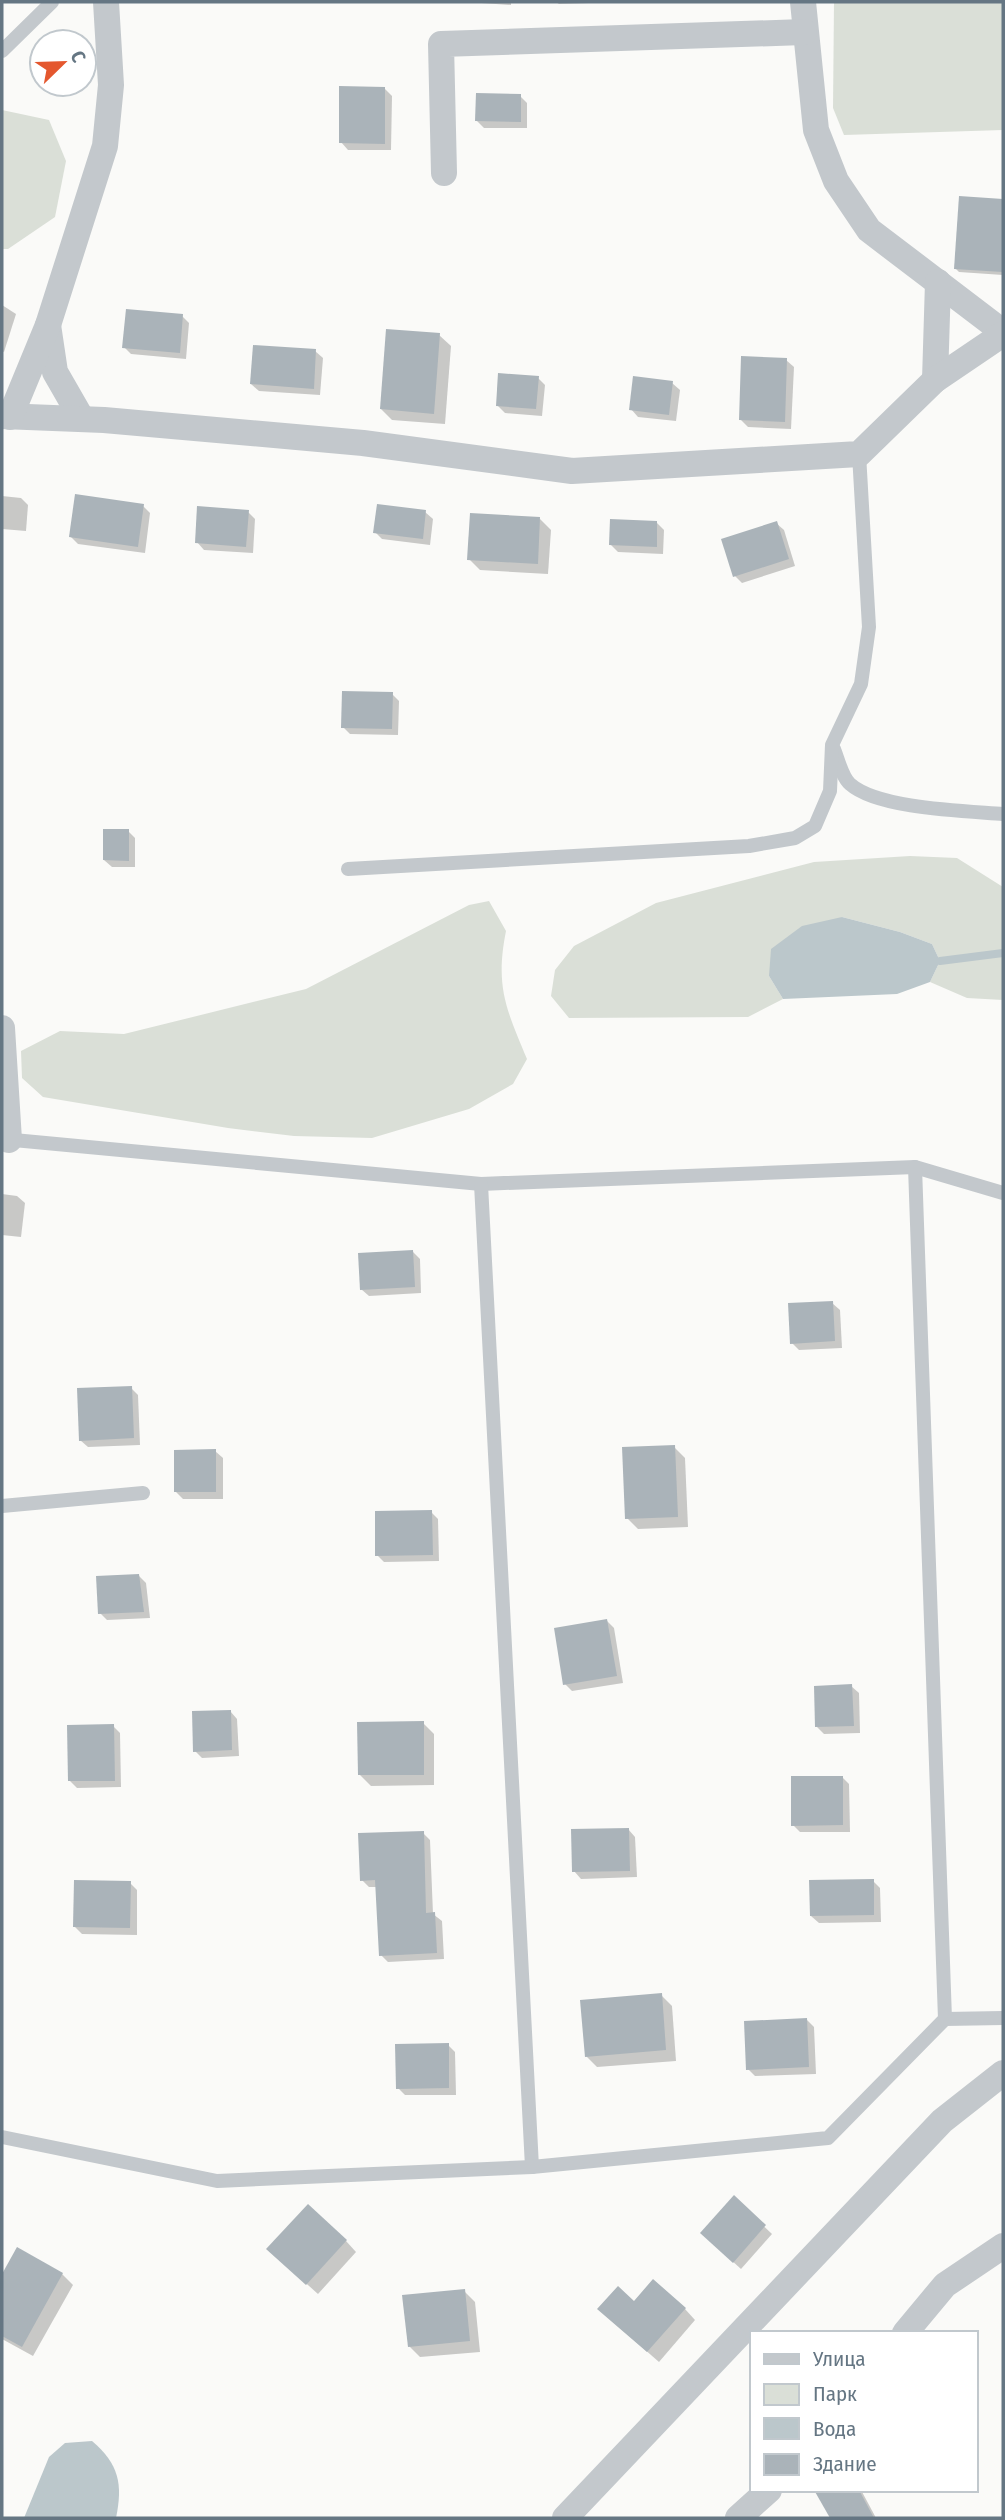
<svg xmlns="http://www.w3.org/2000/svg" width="1005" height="2520" font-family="'Fira Sans Condensed',sans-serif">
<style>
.green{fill:#dadfd7}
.water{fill:#bbc7cb}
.shadow{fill:#0003}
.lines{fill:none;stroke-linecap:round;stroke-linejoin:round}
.stream{stroke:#bbc7cb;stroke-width:8}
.building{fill:#aab3b9}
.service{stroke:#c3c8cc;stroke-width:14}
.minor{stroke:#c3c8cc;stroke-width:26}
</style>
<rect width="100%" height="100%" fill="#fafaf8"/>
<g class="green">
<polygon points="834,2 1003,2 1003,130 844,135 833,108"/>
<polygon points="2,110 49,120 66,161 55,217 8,249 2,249"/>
<polygon points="910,856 957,858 1003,887 1003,1000 967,998 930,982 940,961 932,944 900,932 842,917 769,976 783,999 748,1017 569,1018 551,996 555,970 574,946 656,903 814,862"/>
<path d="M489,901L506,931C495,986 506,1009 527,1059L513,1084L469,1109L372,1138L294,1136L228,1128L43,1097L22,1078L21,1051L60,1031L124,1034L306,989L469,905Z"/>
</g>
<g class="water">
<polygon points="842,917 900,932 932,944 940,961 930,982 897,994 783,999 769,976 771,949 802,926"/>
<path d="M92,2441C119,2464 123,2484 116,2518H24L49,2457L65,2443Z"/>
</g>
<g class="shadow">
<polygon points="467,2 511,2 511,5"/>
<polygon points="556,2 588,2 589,3 559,4"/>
<polygon points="385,89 392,96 391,150 348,150 341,142"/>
<polygon points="520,96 527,103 527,128 484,128 477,121"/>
<polygon points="960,197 1003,200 1003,275 959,272 956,269"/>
<polygon points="2,305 16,314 4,352 2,351"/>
<polygon points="182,316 189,323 186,359 131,354 124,347"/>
<polygon points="439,335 451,346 445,424 392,420 381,409"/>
<polygon points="315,351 323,358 320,395 259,391 251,384"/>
<polygon points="786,360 794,367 791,429 748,427 741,420"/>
<polygon points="538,378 545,385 542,416 505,413 497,405"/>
<polygon points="672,383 680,390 676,421 638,417 631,409"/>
<polygon points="2,496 21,498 28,505 26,531 2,529"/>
<polygon points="143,506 150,513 145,553 78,544 71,537"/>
<polygon points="248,512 255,519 253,553 204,550 197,542"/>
<polygon points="425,512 433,519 430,545 382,539 375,532"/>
<polygon points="540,519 551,530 548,574 480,570 469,559"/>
<polygon points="657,523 664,530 663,554 618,552 611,545"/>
<polygon points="776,523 784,530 795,566 742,583 735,576"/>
<polygon points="392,694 399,701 398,735 350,734 343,727"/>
<polygon points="128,831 135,838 135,867 112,867 104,860"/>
<polygon points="2,1194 17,1196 25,1203 21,1237 2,1235"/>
<polygon points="413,1252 420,1259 421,1293 369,1296 361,1289"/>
<polygon points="832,1303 840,1310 842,1348 799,1350 792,1343"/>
<polygon points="131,1388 138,1395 140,1445 88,1447 80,1440"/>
<polygon points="674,1447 685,1458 688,1527 638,1529 627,1518"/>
<polygon points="215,1451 223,1458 223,1499 183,1499 176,1492"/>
<polygon points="431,1512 438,1519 439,1561 384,1562 377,1555"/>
<polygon points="138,1575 146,1583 150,1618 107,1620 100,1613"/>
<polygon points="607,1621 614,1628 623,1683 572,1691 565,1684"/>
<polygon points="851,1686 859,1693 860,1733 824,1734 817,1727"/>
<polygon points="230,1711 237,1719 239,1756 202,1758 195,1751"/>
<polygon points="423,1723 434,1734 434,1785 371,1786 360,1775"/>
<polygon points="113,1726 120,1733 121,1787 77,1788 70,1781"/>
<polygon points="842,1777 849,1784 850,1832 800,1832 793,1825"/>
<polygon points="628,1829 635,1837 637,1877 581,1879 574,1871"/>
<polygon points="423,1833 430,1840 433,1914 442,1921 444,1959 388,1962 381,1955 377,1887 369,1887 362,1880"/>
<polygon points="873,1881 880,1888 881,1922 819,1923 811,1916"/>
<polygon points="130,1883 137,1890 137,1935 82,1934 75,1927"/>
<polygon points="661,1995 672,2006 676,2061 597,2067 586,2056"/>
<polygon points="807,2020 814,2027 816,2074 755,2076 748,2069"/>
<polygon points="448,2045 455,2052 456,2095 405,2095 398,2088"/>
<polygon points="734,2198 772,2234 741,2269 709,2240"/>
<polygon points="346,2241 356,2252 318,2294 280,2260"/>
<polygon points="18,2249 62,2274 73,2285 33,2356 2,2339 2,2278"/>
<polygon points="464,2291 475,2302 480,2352 420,2357 409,2346"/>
<polygon points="635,2303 685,2309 695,2320 659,2362 611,2320"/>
<polygon points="826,2490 861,2490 876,2518 832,2518 818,2494"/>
</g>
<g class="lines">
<polyline class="stream" points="940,961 1003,953"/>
</g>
<g class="building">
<polygon points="339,86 385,87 385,144 339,143"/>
<polygon points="476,93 521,94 521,122 475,121"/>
<polygon points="959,196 1003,199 1003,272 954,269"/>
<polygon points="126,309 183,314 180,353 122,348"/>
<polygon points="386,329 440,333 434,414 380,409"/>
<polygon points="253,345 316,349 314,389 250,384"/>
<polygon points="741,356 787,358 785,422 739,420"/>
<polygon points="498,373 539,376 536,409 496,406"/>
<polygon points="633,376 673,381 669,415 629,410"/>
<polygon points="75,494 144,504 138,547 69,537"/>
<polygon points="377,504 426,510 423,539 373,533"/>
<polygon points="197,506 249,510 246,547 195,543"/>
<polygon points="470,513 540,517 538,564 467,560"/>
<polygon points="610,519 657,521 657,547 609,545"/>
<polygon points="777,521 789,559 733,577 721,539"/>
<polygon points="342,691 393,692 392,729 341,728"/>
<polygon points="103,829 129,829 129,861 103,860"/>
<polygon points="413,1250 415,1287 360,1290 358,1253"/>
<polygon points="833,1301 835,1341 790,1344 788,1303"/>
<polygon points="132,1386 134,1438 79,1441 77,1388"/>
<polygon points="675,1445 678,1517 625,1519 622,1447"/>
<polygon points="216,1449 216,1492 174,1492 174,1450"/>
<polygon points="432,1510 433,1555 375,1556 375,1511"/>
<polygon points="139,1574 144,1612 98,1614 96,1576"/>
<polygon points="607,1619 617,1676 563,1685 554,1628"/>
<polygon points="852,1684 854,1726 815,1727 814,1686"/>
<polygon points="231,1710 232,1750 193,1752 192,1711"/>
<polygon points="424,1721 424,1775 358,1775 357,1722"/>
<polygon points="114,1724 115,1781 68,1781 67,1725"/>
<polygon points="791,1776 843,1776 843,1825 791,1826"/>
<polygon points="629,1828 630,1871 572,1872 571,1829"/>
<polygon points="424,1831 426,1913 435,1912 437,1953 379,1956 375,1880 360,1881 358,1833"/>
<polygon points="874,1879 874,1915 810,1916 809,1880"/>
<polygon points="74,1880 131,1881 130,1928 73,1927"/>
<polygon points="662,1993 666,2050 585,2057 580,2000"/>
<polygon points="807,2018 809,2067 746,2070 744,2021"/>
<polygon points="449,2043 449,2088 396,2089 395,2044"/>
<polygon points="734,2195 766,2225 733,2263 700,2233"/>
<polygon points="308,2204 347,2240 306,2285 266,2249"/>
<polygon points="17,2247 63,2273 22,2347 2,2336 2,2274"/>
<polygon points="653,2279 686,2308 647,2352 597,2309 618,2286 634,2301"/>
<polygon points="465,2289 470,2341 408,2347 402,2295"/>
<polygon points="814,2490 859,2490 874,2518 830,2518"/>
</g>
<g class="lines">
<g class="service">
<polyline points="2,51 52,2"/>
<path d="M834,749C838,759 842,777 850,784C878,809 966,811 1003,814"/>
<polyline points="348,869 749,846 795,838 815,826 830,791 832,745 861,684 869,627 859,454"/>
<polyline points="3,1139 481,1184 915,1167 1003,1193"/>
<polyline points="481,1184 532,2167"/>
<polyline points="2,1506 143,1493"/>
<polyline points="945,2019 1003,2018"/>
<polyline points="2,2137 217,2181 532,2167 828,2138 945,2019 915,1167"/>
</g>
<g class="minor">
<polyline points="803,2 816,130 836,181 869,230 1003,332"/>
<polyline points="444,173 441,44 804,32"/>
<polyline points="48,325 55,372 82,419"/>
<polyline points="935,380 938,282"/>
<polyline points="2,416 104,420 363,443 572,471 859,454 935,380 1003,334"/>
<polyline points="10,417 48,325 105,146 111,85 106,2"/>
<polyline points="2,1028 9,1140"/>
<polyline points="905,2333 945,2285 1003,2246"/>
<polyline points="565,2518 942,2121 1003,2073"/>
<polyline points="738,2518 769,2490"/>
</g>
</g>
<rect width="1005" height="2520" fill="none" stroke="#657683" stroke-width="7"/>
<rect x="750" y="2331" width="228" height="161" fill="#ffffff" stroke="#c1c8cd" stroke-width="2"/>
<rect x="764" y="2354" width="35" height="10" fill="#c3c8cc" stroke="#c1c8cd" stroke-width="2"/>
<text x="813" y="2366" font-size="21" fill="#657683">Улица</text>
<rect x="764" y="2384" width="35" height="21" fill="#dadfd7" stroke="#c1c8cd" stroke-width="2"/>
<text x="813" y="2401" font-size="21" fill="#657683">Парк</text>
<rect x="764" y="2418" width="35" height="21" fill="#bbc7cb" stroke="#c1c8cd" stroke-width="2"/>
<text x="813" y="2436" font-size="21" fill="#657683">Вода</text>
<rect x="764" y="2454" width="35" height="21" fill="#aab3b9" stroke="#c1c8cd" stroke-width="2"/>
<text x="813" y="2471" font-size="21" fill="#657683">Здание</text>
<g transform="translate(63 63) rotate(67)"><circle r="33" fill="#ffffff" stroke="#c1c8cd" stroke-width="2"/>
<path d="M0-5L12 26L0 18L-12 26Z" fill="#e4572e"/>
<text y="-10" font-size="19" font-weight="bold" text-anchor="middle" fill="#657683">С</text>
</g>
</svg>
